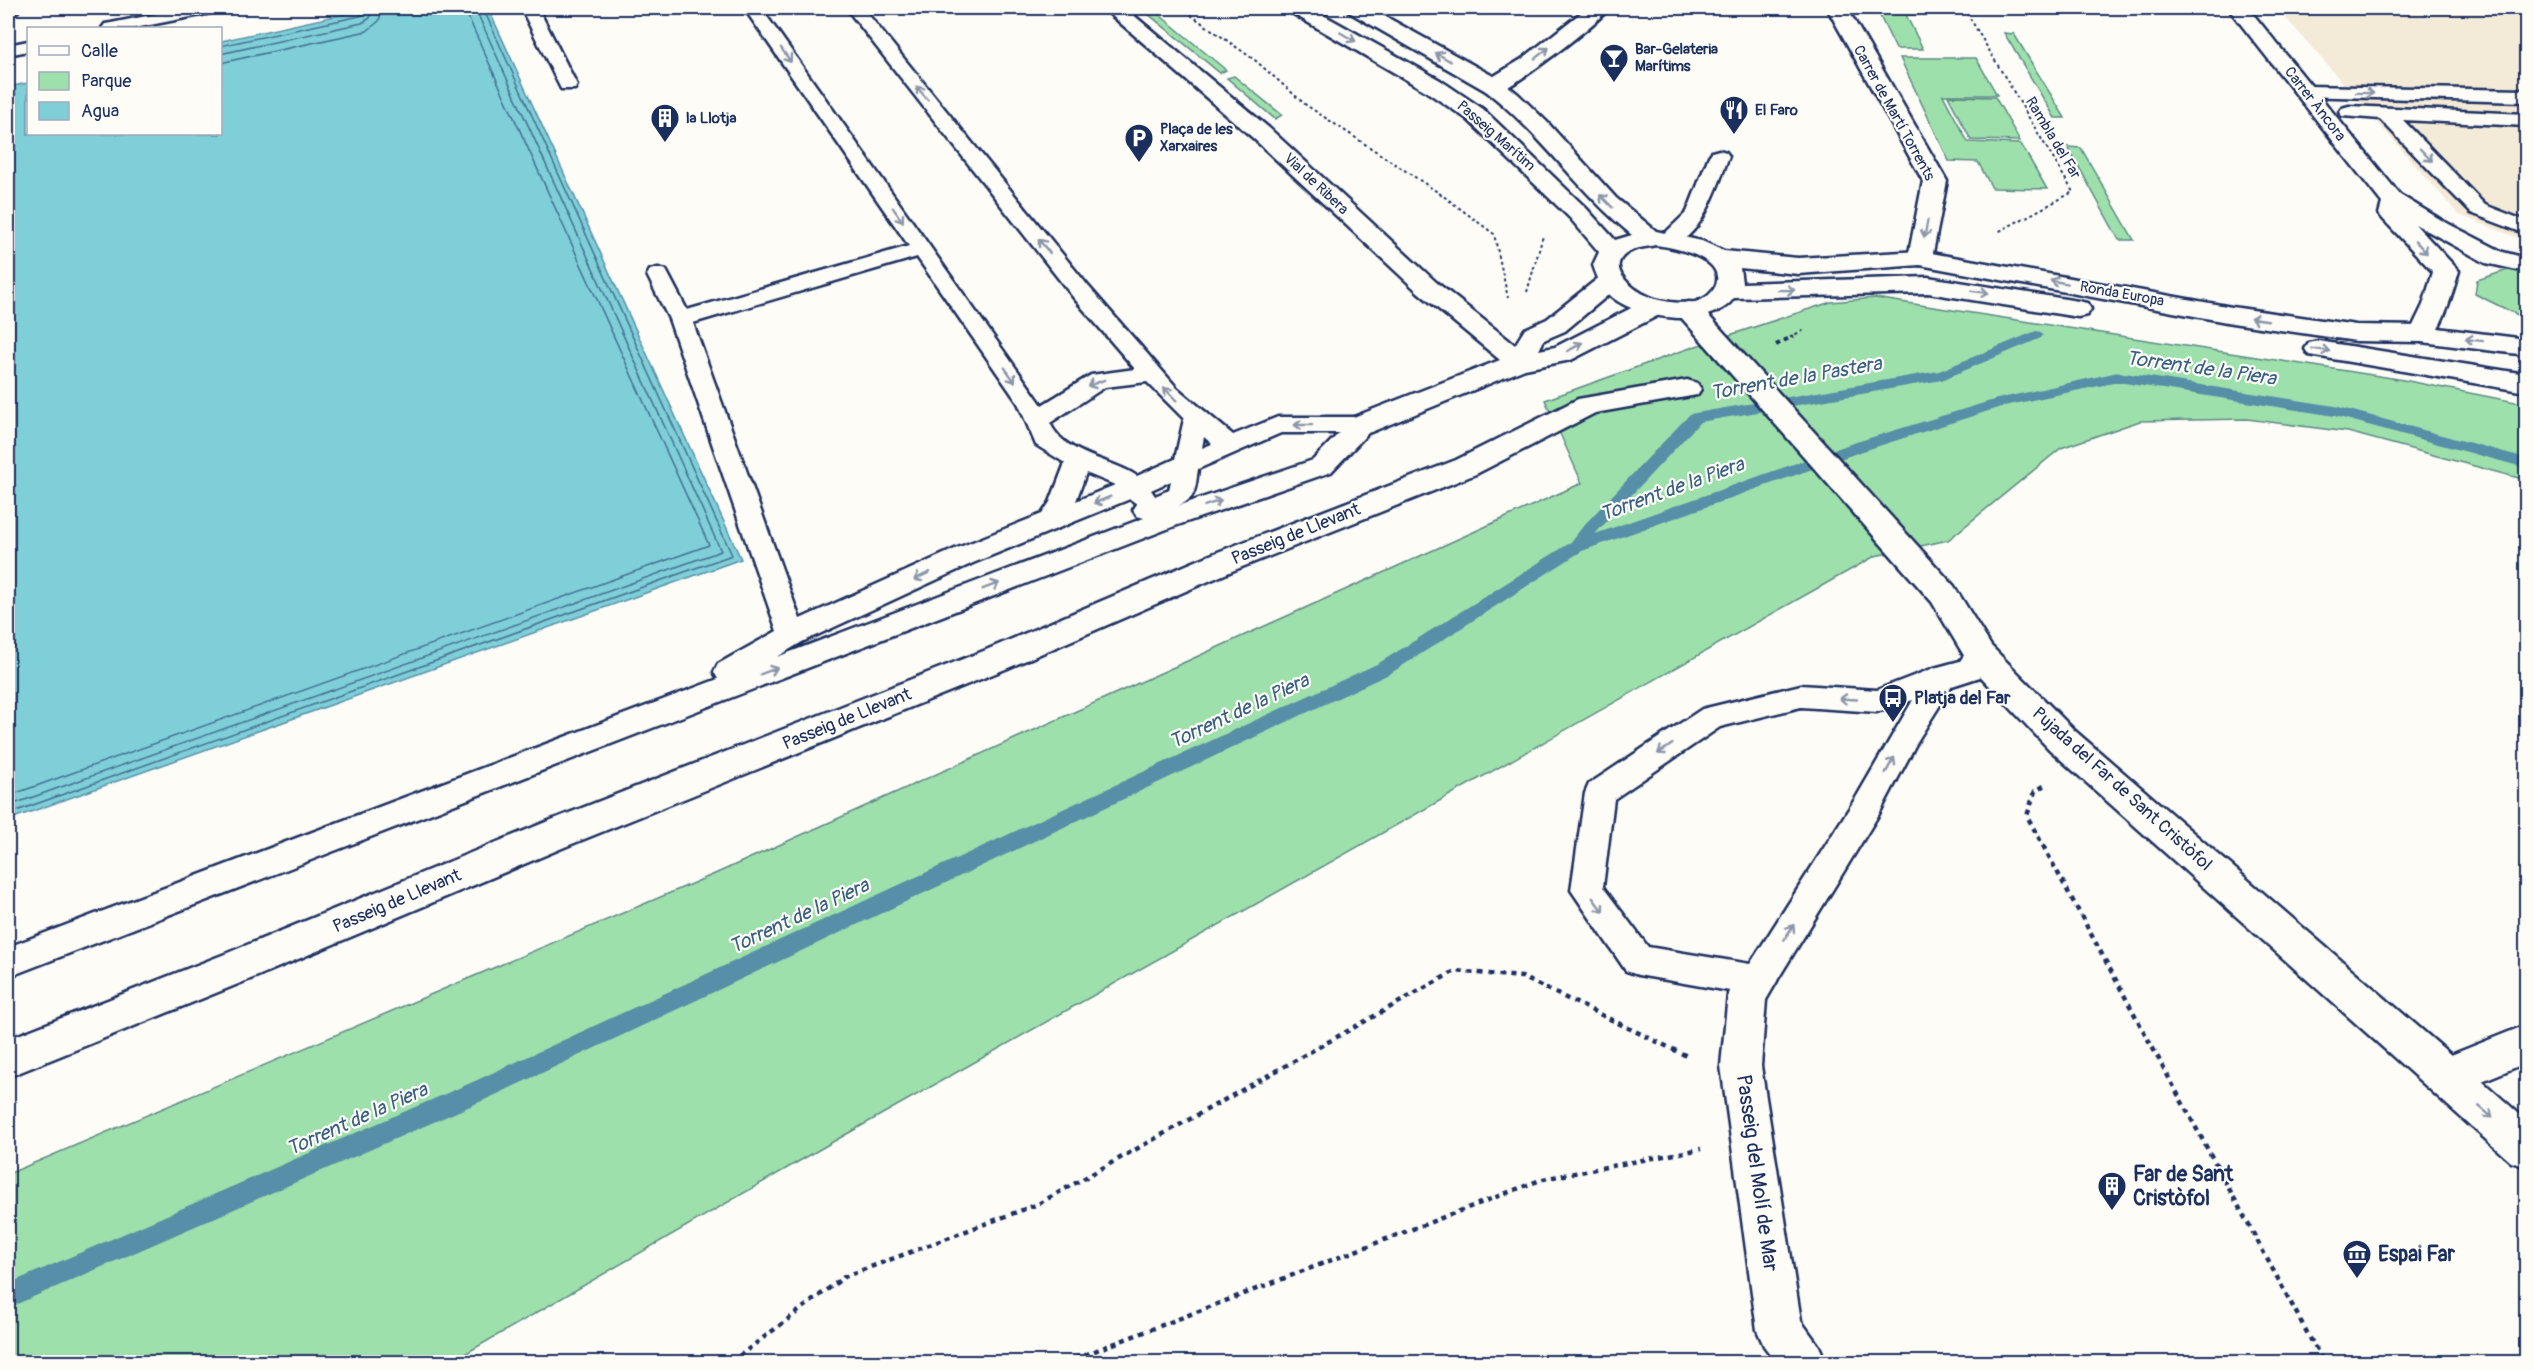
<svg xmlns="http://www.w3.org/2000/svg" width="2534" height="1370" font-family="Pangolin,sans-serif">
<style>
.built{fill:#f4ead8}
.green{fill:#9ee0ab;stroke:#5c8884;stroke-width:1.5}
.water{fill:#7fcfd8;stroke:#578fa7;stroke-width:1.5}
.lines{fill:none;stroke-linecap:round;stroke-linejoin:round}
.shore{stroke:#436f8f;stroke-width:1.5}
.stream{fill:#578fa7;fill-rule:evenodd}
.service-casing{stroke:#1b2f5e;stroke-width:5}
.pedestrian-casing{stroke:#1b2f5e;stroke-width:5}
.minor-casing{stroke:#1b2f5e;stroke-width:5}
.tertiary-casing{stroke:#1b2f5e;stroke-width:5}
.path-far2{stroke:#1b2f5e;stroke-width:2;stroke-dasharray:3 3;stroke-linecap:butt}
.path-far1{stroke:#1b2f5e;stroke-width:4;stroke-dasharray:4.5 4.5;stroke-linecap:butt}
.path{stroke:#1b2f5e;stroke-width:4.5;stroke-dasharray:5 5;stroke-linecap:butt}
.service{fill:#fdfcf7;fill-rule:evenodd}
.pedestrian{fill:#fdfcf7;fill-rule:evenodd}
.minor{fill:#fdfcf7;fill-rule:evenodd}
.tertiary{fill:#fdfcf7;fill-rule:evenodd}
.oneway{stroke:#8c96aa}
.labels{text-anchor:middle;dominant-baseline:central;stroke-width:4.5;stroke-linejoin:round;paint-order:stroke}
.far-poi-label{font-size:15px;font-weight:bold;fill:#1b2f5e;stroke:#fdfcf7;text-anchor:start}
.far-street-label{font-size:15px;fill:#1b2f5e;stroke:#fdfcf7}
.street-label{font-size:18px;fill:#1b2f5e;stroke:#fdfcf7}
.poi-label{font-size:18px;font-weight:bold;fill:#1b2f5e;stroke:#fdfcf7;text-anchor:start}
.water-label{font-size:20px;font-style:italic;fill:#395f83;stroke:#fdfcf7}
.near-street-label{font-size:21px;fill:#1b2f5e;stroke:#fdfcf7}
.near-poi-label{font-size:21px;font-weight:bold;fill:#1b2f5e;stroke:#fdfcf7;text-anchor:start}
</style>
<rect width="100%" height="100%" fill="#fdfcf7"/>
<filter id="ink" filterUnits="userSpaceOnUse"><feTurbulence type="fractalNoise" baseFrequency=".0167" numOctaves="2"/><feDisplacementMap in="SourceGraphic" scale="12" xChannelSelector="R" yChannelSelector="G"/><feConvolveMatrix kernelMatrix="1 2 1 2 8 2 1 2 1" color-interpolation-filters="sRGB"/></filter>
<g filter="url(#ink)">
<polygon class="built" points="2277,8 2526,8 2526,241 2459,215"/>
<g class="green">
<polygon points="1876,8 1950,8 1954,15 1906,15 1923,49 1896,49"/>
<polygon points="1155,11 1226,70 1220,73 1147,13"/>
<polygon points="2004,33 2014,34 2065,118 2055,118"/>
<polygon points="1900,58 1976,58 1997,95 1943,95 1968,142 2021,144 2047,189 1992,188 1978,162 1949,161"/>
<polygon points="1234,76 1282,115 1275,119 1227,78"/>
<polygon points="1948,96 1995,97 2020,141 1971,140"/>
<polygon points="2068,147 2081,148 2134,240 2119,240"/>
<polygon points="2511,269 2526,272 2526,319 2475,294 2477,280"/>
<polygon points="1875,298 2398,379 2526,404 2526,480 2348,432 2247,419 2140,421 2061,448 1948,540 1875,556 829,1144 451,1362 8,1362 8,1174 717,873 1582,483 1545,400 1693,347 1831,302"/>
</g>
<polygon class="water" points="372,8 488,8 741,559 8,820 8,87 28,83 28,134 220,134 221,41"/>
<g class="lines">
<g class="shore">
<polyline points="220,46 360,16 365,13 366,8"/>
<polyline points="220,54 362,23 370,18 373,8"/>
<polyline points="220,63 367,31 379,21 382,8"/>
<polyline points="8,796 709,545 469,19 466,8"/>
<polyline points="8,806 721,551 475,8"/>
<polyline points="8,814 732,555 483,8"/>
</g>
<polygon class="stream" points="2036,331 2041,332 2043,335 2041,338 1942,380 1700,422 1595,534 1850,444 1997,399 2118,372 2335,406 2526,458 2526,468 2335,416 2118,382 2004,406 1860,452 1582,551 1391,673 491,1097 8,1308 8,1284 475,1081 1379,663 1570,543 1584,525 1690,414 1939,371"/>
<g class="service-casing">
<g id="service">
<polygon points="8,8 20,8 17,12 8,13"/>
<polygon points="187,8 220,8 217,12 211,13 135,28 102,28 105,24 111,23"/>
<polygon points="521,8 538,8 577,85 575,89 561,89 559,85"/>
<path d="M744,8H761L1042,405L1091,375L1135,369L1073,297L846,8H863L1089,287L1177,388L1233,435L1278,417H1361L1370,419L1373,425L1370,431L1331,472L1175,526L8,977V947L718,679L714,672L718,664L777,631L669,319L647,275L650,270L658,268L666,270L687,310L909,246ZM917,257L1018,403L1036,445L1065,463L1050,502L1042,514L955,549L800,619L693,323ZM1147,382L1184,419L1175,459L1137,476C1110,458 1065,456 1050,423L1105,387ZM1281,433H1339L1313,460L1178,506C1197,498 1195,488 1198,469ZM1204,437L1212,444L1202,448ZM1086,473L1115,485L1076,501ZM1171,481L1169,490L1155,496L1151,490ZM1130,499L1137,504L1133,510L1137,516L1144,518L777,657L802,642L973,563Z"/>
<polygon points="28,41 28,51 8,55 8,45"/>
<polygon points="2306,86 2526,90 2526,102 2299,96 2297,92 2299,88"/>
<polygon points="2349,106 2526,114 2526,126 2403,120 2485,205 2526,221 2526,234 2471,213 2380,119 2342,116 2339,112 2342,108"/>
<path d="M1719,150L1726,152L1729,156C1719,181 1699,252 1663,243L1659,239L1687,212L1709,156L1712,152Z"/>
<path d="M1980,644L1990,647L1994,655L1980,677L1952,686L1918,740L1879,814L1770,992L1758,996L1638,975L1626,971L1571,890L1585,793L1589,784L1702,709L1801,685L1877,690L1934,668L1960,661L1970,647ZM1913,700L1857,796L1750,964L1648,947L1603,887L1614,799L1720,727L1801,707L1877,712Z"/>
</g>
</g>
<g class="pedestrian-casing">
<g id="pedestrian">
<polygon points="1687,380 1697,383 1701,389 1697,395 1595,413 1476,474 1232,571 1008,668 567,846 253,978 8,1077 8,1039 225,954 541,824 986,650 1210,555 1456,460 1578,399"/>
<polygon points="1758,963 1772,969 1777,981 1766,1000 1761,1066 1801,1321 1819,1346 1826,1362 1776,1362 1764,1346 1757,1330 1721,1066 1728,994 1733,981 1744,969"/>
</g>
</g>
<g class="minor-casing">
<g id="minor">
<polygon points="1103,8 1125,8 1269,128 1436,282 1515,345 1525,329 1547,319 1601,276 1610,273 1619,276 1623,281 1619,286 1565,331 1544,340 1539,350 1555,347 1643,302 1652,300 1661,302 1665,308 1661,314 1571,360 1525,369 1371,432 1361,434 1351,432 1347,425 1351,418 1500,360 1418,292 1253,138"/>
<path d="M1587,8H1609C1599,22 1517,85 1500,91C1495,93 1491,92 1486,91L1483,86L1486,81L1522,59Z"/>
<polygon points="1827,8 1847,8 1947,181 1932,258 1929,263 1920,265 1911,263 1908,258 1923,181"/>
<path d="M2228,8H2248L2400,195L2443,221L2503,252L2526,258V272L2486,263L2415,224L2459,271C2452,295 2445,319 2431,340L2422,342L2413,340L2409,334L2423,305L2433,272L2383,219L2379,214L2382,203Z"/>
<polygon points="1689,302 1698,304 1954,586 1991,646 2074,730 2451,1055 2526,1025 2526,1063 2482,1081 2526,1120 2526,1167 2511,1162 2050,750 1969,664 1932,602 1680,316 1676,310 1680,304"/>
</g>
</g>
<g class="tertiary-casing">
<g id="tertiary">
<path d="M1287,8H1311L1440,80L1483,109L1586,208L1615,240L1632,235C1578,192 1541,133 1486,91L1349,12L1346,8H1370L1502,81L1518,94L1547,122L1616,198L1656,231L1702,241L1724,251L1798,258L1920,251L2232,307L2356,325L2422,326L2526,339V355L2422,342L2356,341L2232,323L1920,265L1798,274L1740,268L1742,283L1928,277L2078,301L2087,303L2091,309L2087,315L2078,317L1928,293L1734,298C1711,330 1639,319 1612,297C1602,288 1597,278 1593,265L1599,252L1570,218L1467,119L1424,90L1290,12ZM1655,245C1674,247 1726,258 1716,285C1712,294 1704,300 1695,302C1682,304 1662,302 1650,297C1630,289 1601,264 1633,250C1639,247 1648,247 1655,245Z"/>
<polygon points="2318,341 2526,374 2526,392 2309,355 2305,349 2309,343"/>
</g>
</g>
<g class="path-far2">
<polyline points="1181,8 1256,61 1306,105 1442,195 1494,234 1508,298"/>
<polyline points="1964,8 2073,192 1998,232"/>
<polyline points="1527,292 1543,236"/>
<polyline points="1790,337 1804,330"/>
</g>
<polyline class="path-far1" points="1776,345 1793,336"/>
<g class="path">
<polyline points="2044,786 2035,791 2027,816 2323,1362"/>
<polyline points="731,1362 844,1277 1038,1204 1455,971 1522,977 1689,1057"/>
<polyline points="1066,1362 1543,1179 1701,1149"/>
</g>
<use href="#service" class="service"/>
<use href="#pedestrian" class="pedestrian"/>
<use href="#minor" class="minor"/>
<use href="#tertiary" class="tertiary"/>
</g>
<defs><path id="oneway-shaft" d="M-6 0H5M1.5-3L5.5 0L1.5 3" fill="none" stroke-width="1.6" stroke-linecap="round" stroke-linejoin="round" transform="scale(1.5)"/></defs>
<g class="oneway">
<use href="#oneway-shaft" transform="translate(1348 37) rotate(30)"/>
<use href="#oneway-shaft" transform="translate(1542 53) rotate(-38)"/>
<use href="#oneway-shaft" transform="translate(786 55) rotate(55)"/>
<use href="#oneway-shaft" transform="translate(1443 57) rotate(-150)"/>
<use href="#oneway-shaft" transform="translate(922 93) rotate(-129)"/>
<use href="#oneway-shaft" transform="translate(2365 93) rotate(1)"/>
<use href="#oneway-shaft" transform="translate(2426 155) rotate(46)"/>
<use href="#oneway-shaft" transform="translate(1606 201) rotate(-135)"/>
<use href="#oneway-shaft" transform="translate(898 215) rotate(55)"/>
<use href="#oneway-shaft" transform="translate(1926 229) rotate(100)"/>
<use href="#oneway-shaft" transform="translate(1044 246) rotate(-129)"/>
<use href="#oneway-shaft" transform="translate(2421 247) rotate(47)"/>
<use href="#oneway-shaft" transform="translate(2059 282) rotate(-170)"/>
<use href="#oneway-shaft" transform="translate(1786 290) rotate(-1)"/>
<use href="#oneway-shaft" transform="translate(1980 292) rotate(8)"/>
<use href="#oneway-shaft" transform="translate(2259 319) rotate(-172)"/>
<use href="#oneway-shaft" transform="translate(2474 340) rotate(-173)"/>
<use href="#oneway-shaft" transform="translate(1575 347) rotate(-29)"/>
<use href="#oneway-shaft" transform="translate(2321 350) rotate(9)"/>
<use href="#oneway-shaft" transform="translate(1010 375) rotate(55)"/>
<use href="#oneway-shaft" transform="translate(1096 383) rotate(159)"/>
<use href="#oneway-shaft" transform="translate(1170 394) rotate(-135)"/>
<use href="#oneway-shaft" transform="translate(1303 425) rotate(180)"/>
<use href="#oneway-shaft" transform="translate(1102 500) rotate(158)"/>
<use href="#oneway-shaft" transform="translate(1213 503) rotate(-19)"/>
<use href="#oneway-shaft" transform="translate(922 576) rotate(155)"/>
<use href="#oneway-shaft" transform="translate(991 586) rotate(-21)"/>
<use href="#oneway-shaft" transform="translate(769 671) rotate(-21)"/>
<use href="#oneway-shaft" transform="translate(1848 699) rotate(-177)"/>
<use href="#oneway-shaft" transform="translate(1665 749) rotate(146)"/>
<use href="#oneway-shaft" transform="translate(1890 765) rotate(-61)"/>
<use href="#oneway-shaft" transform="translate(1598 905) rotate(54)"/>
<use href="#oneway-shaft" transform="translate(1789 932) rotate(-58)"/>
<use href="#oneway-shaft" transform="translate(2486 1112) rotate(40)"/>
</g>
</g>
<defs>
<g id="bar-pin" transform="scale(1.5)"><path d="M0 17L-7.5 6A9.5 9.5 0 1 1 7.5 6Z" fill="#1b2f5e" stroke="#fdfcf7"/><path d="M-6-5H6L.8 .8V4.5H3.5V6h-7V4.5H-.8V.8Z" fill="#fff"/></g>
<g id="restaurant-pin" transform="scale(1.5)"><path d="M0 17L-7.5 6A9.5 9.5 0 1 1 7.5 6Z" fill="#1b2f5e" stroke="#fdfcf7"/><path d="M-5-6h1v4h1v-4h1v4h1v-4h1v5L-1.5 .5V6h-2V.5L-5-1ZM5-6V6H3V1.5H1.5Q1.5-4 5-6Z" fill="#fff"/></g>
<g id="building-pin" transform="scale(1.5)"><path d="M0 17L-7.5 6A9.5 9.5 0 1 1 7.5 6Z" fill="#1b2f5e" stroke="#fdfcf7"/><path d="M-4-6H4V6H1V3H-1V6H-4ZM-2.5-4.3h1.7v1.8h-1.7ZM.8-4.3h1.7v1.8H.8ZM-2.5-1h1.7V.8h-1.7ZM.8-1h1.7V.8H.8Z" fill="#fff"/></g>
<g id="parking-pin" transform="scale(1.5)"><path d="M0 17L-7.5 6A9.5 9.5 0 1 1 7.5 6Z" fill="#1b2f5e" stroke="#fdfcf7"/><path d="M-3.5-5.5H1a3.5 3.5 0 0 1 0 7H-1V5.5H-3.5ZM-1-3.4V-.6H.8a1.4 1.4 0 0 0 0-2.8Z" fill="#fff"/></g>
<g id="bus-pin" transform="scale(1.5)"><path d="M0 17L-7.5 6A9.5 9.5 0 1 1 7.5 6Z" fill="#1b2f5e" stroke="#fdfcf7"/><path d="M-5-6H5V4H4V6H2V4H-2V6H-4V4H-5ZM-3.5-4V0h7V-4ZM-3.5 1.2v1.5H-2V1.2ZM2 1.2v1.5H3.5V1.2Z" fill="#fff"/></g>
<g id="museum-pin" transform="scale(1.5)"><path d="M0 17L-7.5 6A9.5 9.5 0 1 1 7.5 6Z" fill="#1b2f5e" stroke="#fdfcf7"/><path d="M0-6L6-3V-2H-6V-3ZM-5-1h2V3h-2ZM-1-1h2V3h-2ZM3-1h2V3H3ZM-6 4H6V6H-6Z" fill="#fff"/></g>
</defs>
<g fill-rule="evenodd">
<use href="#bar-pin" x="1614" y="58"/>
<use href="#restaurant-pin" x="1734" y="110"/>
<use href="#building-pin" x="665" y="118"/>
<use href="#parking-pin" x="1139" y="138"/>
<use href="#bus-pin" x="1893" y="698"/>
<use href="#building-pin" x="2112" y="1186"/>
<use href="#museum-pin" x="2357" y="1254"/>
</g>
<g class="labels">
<g class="far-poi-label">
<text x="1635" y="49">Bar-Gelateria<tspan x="1635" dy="17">Marítims</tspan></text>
<text x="1755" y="110">El Faro</text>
<text x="686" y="118">la Llotja</text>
<text x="1160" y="129">Plaça de les<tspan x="1160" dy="17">Xarxaires</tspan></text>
</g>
<g class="far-street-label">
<text transform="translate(2315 104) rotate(52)">Carrer Àncora</text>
<text transform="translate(1894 113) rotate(61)">Carrer de Martí Torrents</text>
<text transform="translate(1496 136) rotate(41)">Passeig Marítim</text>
<text transform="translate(2053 138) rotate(59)">Rambla del Far</text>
<text transform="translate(1316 184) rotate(43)">Vial de Ribera</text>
<text transform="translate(2122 294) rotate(10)">Ronda Europa</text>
</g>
<g class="street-label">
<text transform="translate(1296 534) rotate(-22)">Passeig de Llevant</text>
<text transform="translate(847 719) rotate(-22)">Passeig de Llevant</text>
<text transform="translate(2122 789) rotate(42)">Pujada del Far de Sant Cristòfol</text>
<text transform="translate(397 901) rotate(-23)">Passeig de Llevant</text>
</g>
<g class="poi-label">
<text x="1914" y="698">Platja del Far</text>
</g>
<g class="water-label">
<text transform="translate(2201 368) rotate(8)">Torrent de la Piera</text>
<text transform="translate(1796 378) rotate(-10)">Torrent de la Pastera</text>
<text transform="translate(1672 489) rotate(-20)">Torrent de la Piera</text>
<text transform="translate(1239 711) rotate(-25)">Torrent de la Piera</text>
<text transform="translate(799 916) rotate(-25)">Torrent de la Piera</text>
<text transform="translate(357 1119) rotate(-24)">Torrent de la Piera</text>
</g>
<g class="near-street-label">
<text transform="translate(1757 1173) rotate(82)">Passeig del Molí de Mar</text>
</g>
<g class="near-poi-label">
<text x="2133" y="1174">Far de Sant<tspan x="2133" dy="24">Cristòfol</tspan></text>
<text x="2378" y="1254">Espai Far</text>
</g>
</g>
<rect width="2534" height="1370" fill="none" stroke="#fdfcf7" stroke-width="30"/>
<rect x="15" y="15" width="2504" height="1340" fill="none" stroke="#1b2f5e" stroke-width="2" filter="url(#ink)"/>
<rect x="27" y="27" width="195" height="108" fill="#fdfcf7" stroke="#a3aaba" stroke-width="1.5"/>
<rect x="39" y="46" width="30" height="9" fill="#fdfcf7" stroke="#a3aaba" stroke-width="1.5"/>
<text x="81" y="57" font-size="18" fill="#1b2f5e">Calle</text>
<rect x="39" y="72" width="30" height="18" fill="#9ee0ab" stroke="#a3aaba" stroke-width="1.5"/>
<text x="81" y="87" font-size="18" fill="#1b2f5e">Parque</text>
<rect x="39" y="102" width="30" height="18" fill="#7fcfd8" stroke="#a3aaba" stroke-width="1.5"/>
<text x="81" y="117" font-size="18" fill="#1b2f5e">Agua</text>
</svg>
